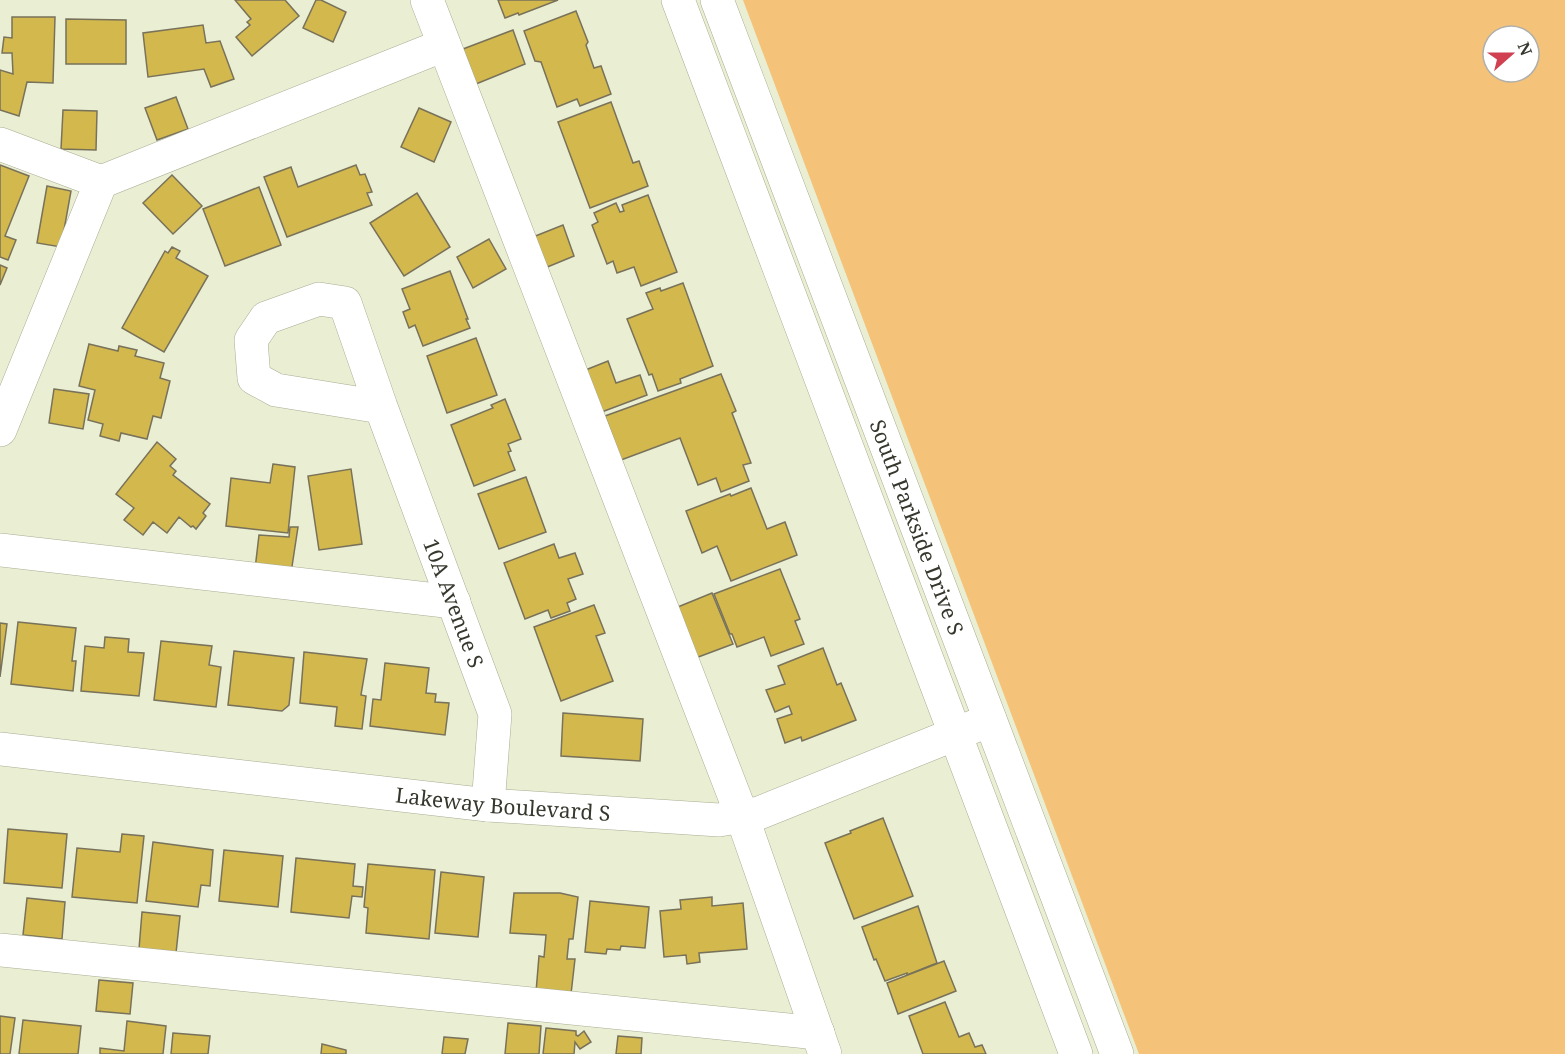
<svg xmlns="http://www.w3.org/2000/svg" width="1565" height="1054" font-family="'Noto Serif',serif">
<style>
.green{fill:#f4c278;fill-rule:evenodd}
.building{fill:#d3b84d;stroke:#78725a;stroke-width:1.5}
.lines{fill:none;stroke-linecap:round;stroke-linejoin:round}
.minor-casing{stroke:#a9ad93;stroke-width:34}
.major-casing{stroke:#a9ad93;stroke-width:34}
.minor{stroke:#fff;stroke-width:33}
.major{stroke:#fff;stroke-width:33}
.labels{text-anchor:middle;dominant-baseline:central;stroke-width:6;stroke-linejoin:round;paint-order:stroke}
.street-label{font-size:21px;fill:#36372d;stroke:#fff}
</style>
<rect width="100%" height="100%" fill="#eaeed3"/>
<path class="green" d="M743,0H1565V1054H1139ZM1493,36H1529V72H1493Z"/>
<g class="building">
<polygon points="235,0 285,0 299,16 252,56 236,37 250,25 247,22 251,19"/>
<polygon points="316,0 321,0 346,12 333,42 303,28"/>
<polygon points="498,0 558,0 519,15 518,13 505,18"/>
<polygon points="576,11 588,42 586,45 594,68 601,66 611,94 580,106 577,99 557,107 541,62 535,61 524,31"/>
<polygon points="12,17 55,17 53,83 27,82 19,116 0,110 0,70 13,74 12,53 2,53 4,37 12,38"/>
<polygon points="66,19 126,20 126,64 66,64"/>
<polygon points="203,25 206,43 220,41 234,79 211,87 204,69 148,77 143,33"/>
<polygon points="513,30 525,64 476,84 463,49"/>
<polygon points="176,97 188,129 157,140 145,108"/>
<polygon points="611,102 633,163 639,161 648,186 590,208 558,122"/>
<polygon points="419,108 451,122 434,162 401,147"/>
<polygon points="63,110 97,111 96,150 61,149"/>
<polygon points="0,165 29,176 5,236 16,240 8,260 0,257"/>
<polygon points="356,165 360,175 365,174 372,192 367,193 372,205 287,237 264,177 291,167 298,187"/>
<polygon points="172,175 202,206 173,234 143,203"/>
<polygon points="47,186 71,191 61,247 37,243"/>
<polygon points="259,187 281,245 225,266 203,209"/>
<polygon points="417,193 450,247 404,276 370,223"/>
<polygon points="648,195 677,272 641,286 634,267 617,273 613,261 607,264 592,225 598,222 594,213 616,203 620,212 624,211 622,205"/>
<polygon points="563,225 574,256 545,268 533,237"/>
<polygon points="489,239 506,269 473,288 457,257"/>
<polygon points="172,247 180,251 176,258 208,276 164,352 122,328 165,251 168,253"/>
<polygon points="0,265 7,268 0,285"/>
<polygon points="450,271 468,319 466,319 470,328 423,346 415,325 409,328 403,312 410,309 402,289"/>
<polygon points="683,283 713,366 680,379 681,383 658,391 652,374 649,375 627,319 653,309 646,293 660,288 661,291"/>
<polygon points="476,338 497,395 447,413 427,356"/>
<polygon points="89,344 118,351 119,346 137,350 135,356 164,363 160,378 170,381 161,418 153,416 147,439 121,433 119,441 100,436 103,424 88,420 95,390 79,386"/>
<polygon points="608,361 616,383 640,375 647,395 599,413 583,371"/>
<polygon points="721,374 736,411 732,413 751,463 743,465 749,481 721,492 716,478 698,485 680,438 621,460 605,416"/>
<polygon points="54,389 89,394 83,429 49,423"/>
<polygon points="505,399 521,439 508,444 511,451 508,452 515,470 474,486 451,425 493,408 491,405"/>
<polygon points="157,442 176,459 170,466 176,471 173,475 210,504 203,513 206,516 196,529 193,526 191,527 179,517 167,533 153,522 143,535 124,520 134,508 116,494"/>
<polygon points="273,464 295,467 288,533 226,526 231,478 270,483"/>
<polygon points="351,469 362,544 319,550 308,476"/>
<polygon points="526,477 546,532 499,549 478,494"/>
<polygon points="751,488 767,529 785,522 797,555 731,581 717,546 702,553 686,511 730,494 731,496"/>
<polygon points="290,527 298,527 291,573 255,569 259,535 289,537"/>
<polygon points="554,544 559,558 575,553 583,574 568,579 576,599 567,603 570,611 551,618 548,610 525,619 504,563"/>
<polygon points="780,569 800,619 795,621 804,644 771,656 764,637 737,647 732,634 730,634 714,594"/>
<polygon points="712,593 733,644 693,659 673,609"/>
<polygon points="594,605 605,633 596,636 613,681 561,701 534,627"/>
<polygon points="18,622 76,628 72,661 76,661 73,691 11,684"/>
<polygon points="0,623 7,624 0,677"/>
<polygon points="105,637 129,639 128,652 144,653 139,696 81,691 85,646 104,648"/>
<polygon points="161,641 212,646 209,665 221,667 216,707 154,700"/>
<polygon points="823,648 837,685 841,683 856,720 802,741 801,737 785,743 777,719 792,714 789,706 775,712 766,690 785,684 778,666"/>
<polygon points="234,651 294,658 289,705 282,711 228,705"/>
<polygon points="304,652 367,659 361,695 366,696 362,729 335,726 337,707 300,703"/>
<polygon points="385,663 429,668 426,693 436,694 435,702 449,703 445,735 370,726 373,699 381,700"/>
<polygon points="563,713 643,719 640,761 561,756"/>
<polygon points="883,818 913,896 854,919 825,843 851,833 850,831"/>
<polygon points="8,829 67,834 62,888 4,883"/>
<polygon points="122,834 144,836 137,903 72,897 77,848 120,852"/>
<polygon points="153,842 213,850 210,886 201,885 198,907 146,901"/>
<polygon points="224,850 283,856 278,907 219,901"/>
<polygon points="296,858 355,864 353,886 363,887 362,897 352,896 349,918 291,912"/>
<polygon points="368,864 435,870 429,939 366,933 368,908 364,907"/>
<polygon points="441,872 484,877 478,937 435,933"/>
<polygon points="514,893 560,893 578,897 573,939 569,939 567,959 575,959 571,994 536,992 539,956 544,957 546,935 510,933"/>
<polygon points="712,897 712,906 743,903 747,949 699,953 700,962 687,964 686,955 664,957 660,911 681,909 680,900"/>
<polygon points="27,898 65,902 62,939 23,935"/>
<polygon points="590,901 649,907 645,948 621,946 620,950 607,949 606,954 585,952"/>
<polygon points="918,906 937,963 907,975 907,973 885,981 876,959 874,960 862,927"/>
<polygon points="142,912 180,916 176,953 139,949"/>
<polygon points="944,961 956,991 898,1014 887,983"/>
<polygon points="99,980 133,983 130,1014 96,1011"/>
<polygon points="945,1002 959,1037 969,1033 975,1047 982,1045 986,1054 923,1054 909,1016"/>
<polygon points="0,1016 15,1018 10,1054 0,1054"/>
<polygon points="23,1020 81,1026 78,1054 19,1054"/>
<polygon points="127,1021 166,1026 163,1054 100,1054 100,1048 124,1051"/>
<polygon points="508,1023 541,1026 539,1054 505,1054"/>
<polygon points="546,1028 576,1031 576,1035 578,1036 584,1031 591,1042 580,1049 575,1042 574,1054 543,1054"/>
<polygon points="173,1033 210,1036 208,1054 171,1054"/>
<polygon points="618,1036 642,1038 641,1054 616,1054"/>
<polygon points="444,1037 468,1039 465,1054 442,1054"/>
<polygon points="322,1044 346,1050 346,1054 321,1054"/>
</g>
<g class="lines">
<g class="minor-casing">
<g id="minor">
<polyline points="427,0 742,816 825,1054"/>
<polyline points="0,144 101,182 0,430"/>
<polyline points="101,182 444,45"/>
<path id="s1" d="M381,407L276,390L254,378L251,340L266,318L319,299L345,303L381,407L495,714L488,805"/>
<polyline points="0,550 454,602"/>
<path id="s2" d="M0,749L488,805L719,820L759,813L990,720"/>
<polyline points="0,950 818,1033"/>
</g>
</g>
<g class="major-casing">
<g id="major">
<polyline points="678,0 1076,1054"/>
<path id="s3" d="M717,0L1117,1054"/>
</g>
</g>
<use href="#minor" class="minor"/>
<use href="#major" class="major"/>
</g>
<g class="labels">
<g class="street-label">
<text stroke="none"><textPath href="#s3" startOffset="564">South Parkside Drive S</textPath></text>
<text stroke="none"><textPath href="#s1" startOffset="598">10A Avenue S</textPath></text>
<text stroke="none"><textPath href="#s2" startOffset="506">Lakeway Boulevard S</textPath></text>
</g>
</g>
<g transform="translate(1511 54) rotate(69)"><circle r="28" fill="#ffffff" stroke="#afafab" stroke-width="1.5"/>
<path d="M0-4.5L10 22L0 15L-10 22Z" fill="#d04050"/>
<text y="-9" font-size="16" font-weight="bold" text-anchor="middle" fill="#36372d">N</text>
</g>
</svg>
